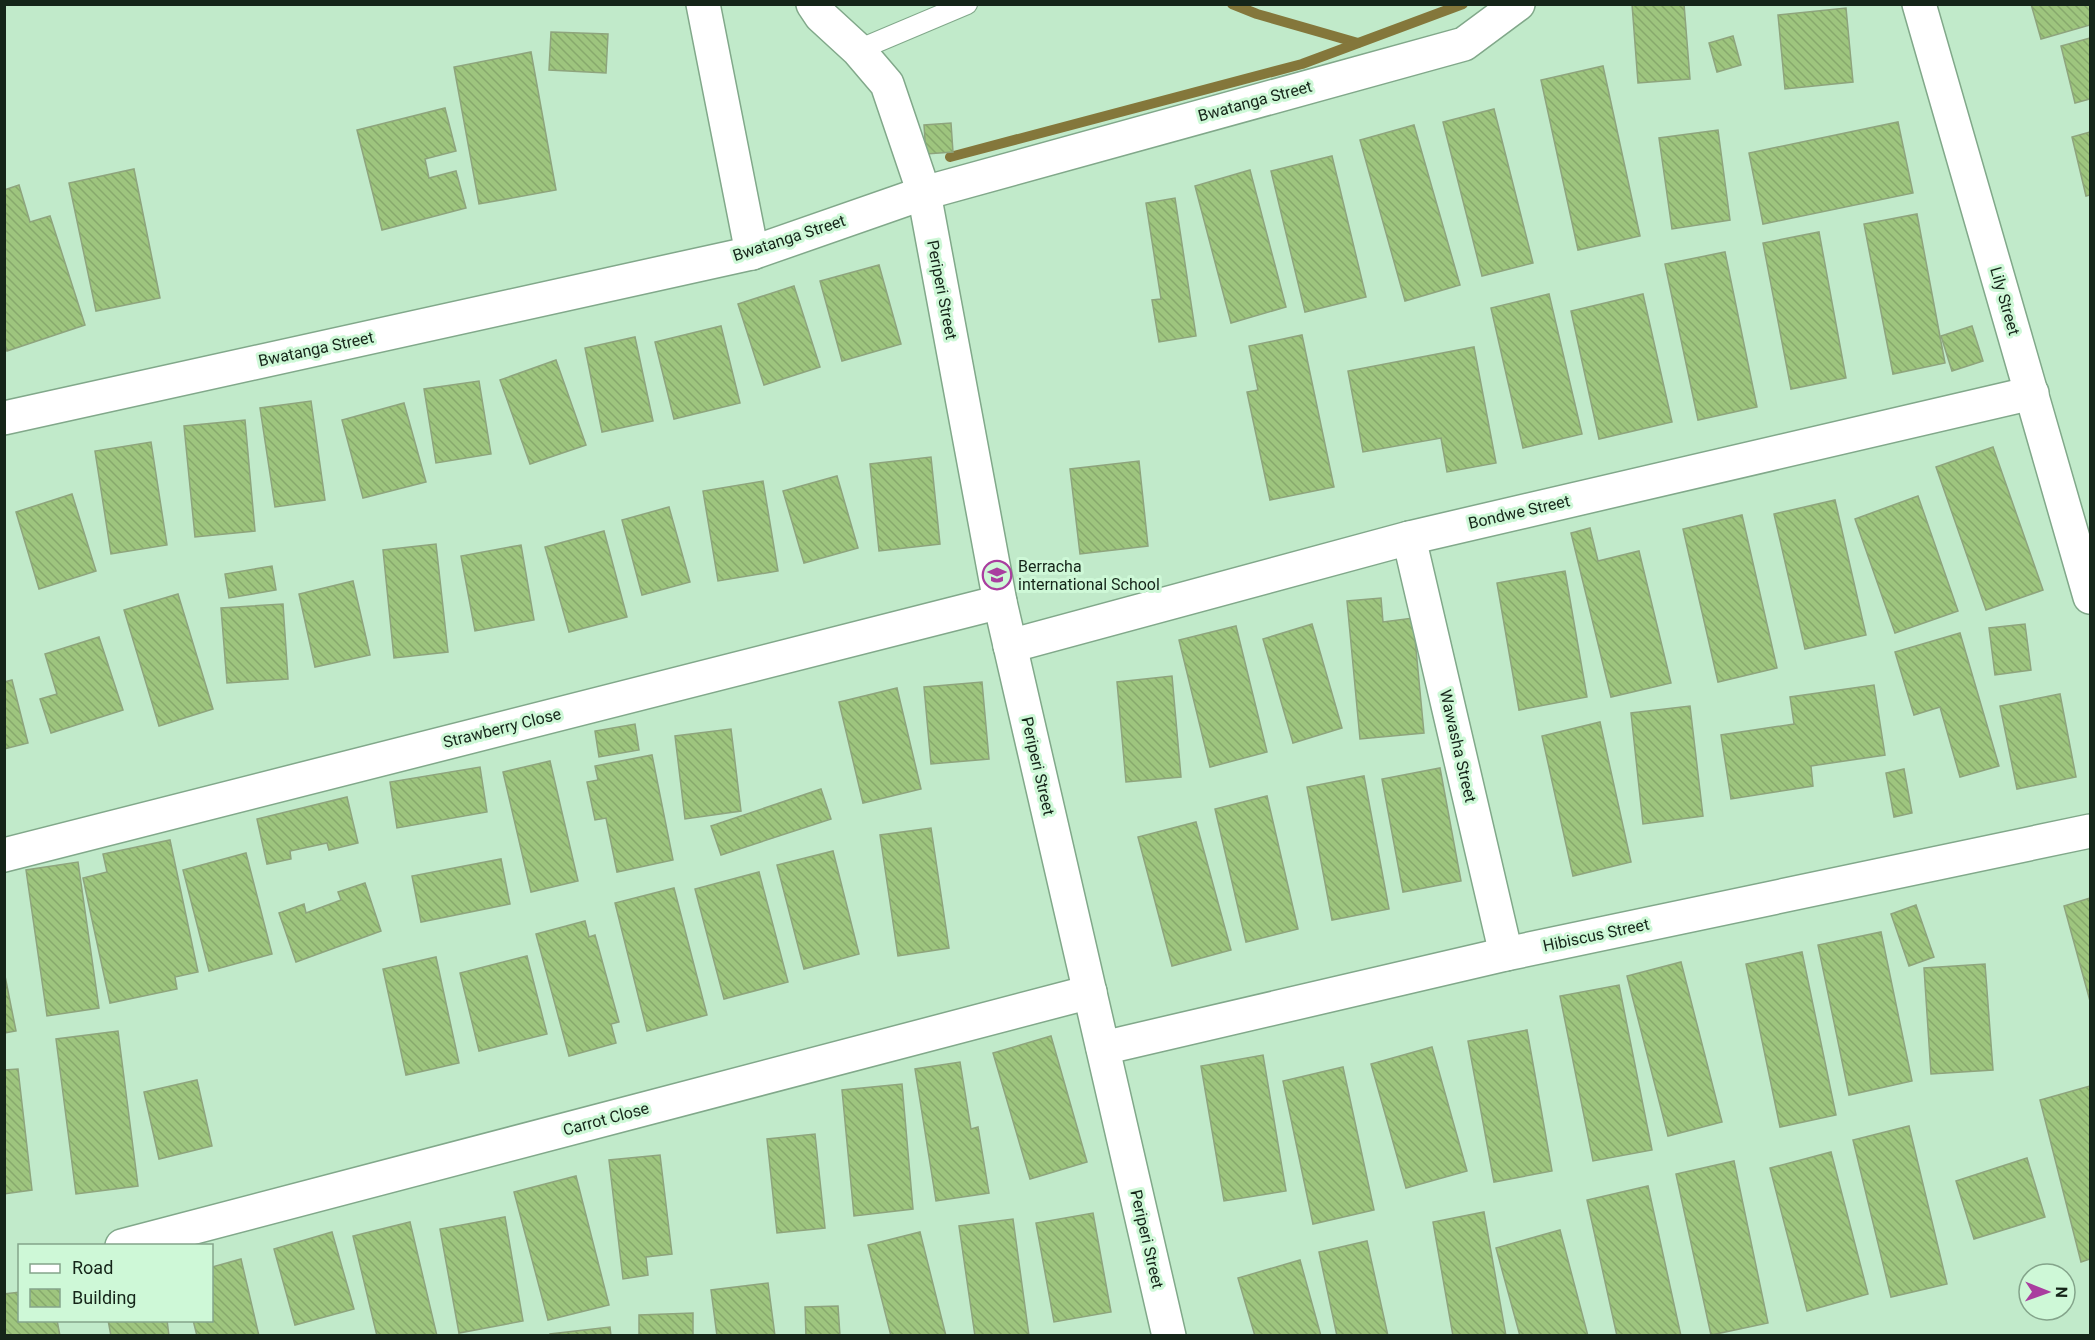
<svg xmlns="http://www.w3.org/2000/svg" width="2095" height="1340" font-family="Roboto,sans-serif">
<style>
.lines{fill:none;stroke-linecap:round;stroke-linejoin:round}
.stream{stroke:#84773b;stroke-width:10}
.building{fill:url(#building-back-hatch);stroke:#8ea47d;stroke-width:1.5}
.service-casing{stroke:#81a88a;stroke-width:22}
.minor-casing{stroke:#81a88a;stroke-width:36}
.service{stroke:#fff;stroke-width:20}
.minor{stroke:#fff;stroke-width:33}
.labels{text-anchor:middle;dominant-baseline:central;stroke-width:6;stroke-linejoin:round;paint-order:stroke}
.street-label{font-size:16px;fill:#152519;stroke:#cef8d7}
.poi-label{font-size:16px;fill:#152519;stroke:#cef8d7;text-anchor:start}
</style>
<defs>
<pattern id="building-back-hatch" width="6" height="6" patternUnits="userSpaceOnUse" patternTransform="scale(1.5)"><rect width="6" height="6" fill="#9ec57e"/><path d="M-1 5l2 2M0 0l6 6M5-1l2 2" fill="none" stroke="#87a96c"/></pattern>
</defs>
<rect width="100%" height="100%" fill="#c1eaca"/>
<g class="lines">
<g class="stream">
<polyline points="1232,4 1257,14 1358,43"/>
<polyline points="950,157 1302,64 1463,4"/>
</g>
</g>
<g class="building">
<polygon points="1632,4 1684,4 1690,79 1638,83"/>
<polygon points="2031,4 2090,4 2090,25 2041,39"/>
<polygon points="1846,8 1853,82 1785,89 1778,15"/>
<polygon points="551,32 608,34 606,73 549,70"/>
<polygon points="1733,36 1741,65 1717,72 1709,43"/>
<polygon points="2090,38 2090,99 2075,103 2061,46"/>
<polygon points="531,52 556,190 479,204 454,67"/>
<polygon points="1603,66 1640,236 1578,250 1541,80"/>
<polygon points="445,108 456,151 425,159 429,178 456,171 466,208 382,230 357,130"/>
<polygon points="1494,109 1533,263 1482,276 1443,122"/>
<polygon points="1898,122 1913,193 1763,224 1749,153"/>
<polygon points="951,123 953,152 926,154 924,125"/>
<polygon points="1414,125 1460,285 1405,301 1360,140"/>
<polygon points="1718,130 1730,220 1672,229 1659,138"/>
<polygon points="2090,132 2090,195 2086,196 2072,137"/>
<polygon points="1332,156 1366,297 1305,312 1271,171"/>
<polygon points="134,169 160,298 96,311 69,183"/>
<polygon points="1250,170 1286,307 1231,323 1195,186"/>
<polygon points="19,185 30,222 50,216 85,325 7,351 4,342 4,190"/>
<polygon points="1175,198 1196,336 1159,342 1152,300 1161,299 1146,203"/>
<polygon points="1917,214 1945,363 1893,374 1864,224"/>
<polygon points="1819,232 1846,378 1791,389 1763,243"/>
<polygon points="1725,252 1757,407 1698,420 1665,264"/>
<polygon points="879,265 901,344 842,361 820,281"/>
<polygon points="794,286 820,367 764,385 738,304"/>
<polygon points="1549,294 1582,434 1523,448 1491,308"/>
<polygon points="1643,294 1672,422 1599,439 1571,311"/>
<polygon points="721,326 740,403 674,419 655,342"/>
<polygon points="1972,326 1983,361 1952,371 1941,336"/>
<polygon points="1302,335 1334,487 1270,500 1247,392 1258,390 1249,346"/>
<polygon points="635,337 653,421 602,432 585,348"/>
<polygon points="1474,347 1496,463 1447,472 1441,438 1363,452 1348,371"/>
<polygon points="556,360 586,445 530,464 500,380"/>
<polygon points="479,381 491,454 436,463 424,389"/>
<polygon points="311,401 325,500 275,507 260,408"/>
<polygon points="404,403 426,482 363,498 342,420"/>
<polygon points="245,420 255,531 195,537 184,426"/>
<polygon points="151,442 167,545 111,554 95,451"/>
<polygon points="1993,447 2043,590 1986,610 1936,467"/>
<polygon points="931,457 940,544 879,551 870,464"/>
<polygon points="1139,461 1148,546 1080,554 1070,469"/>
<polygon points="837,476 858,548 804,563 783,491"/>
<polygon points="763,481 778,571 718,581 703,491"/>
<polygon points="72,494 96,571 39,589 16,512"/>
<polygon points="1918,496 1958,611 1895,633 1855,519"/>
<polygon points="1835,500 1866,635 1805,649 1774,514"/>
<polygon points="669,507 690,582 642,595 622,520"/>
<polygon points="1742,515 1777,668 1718,682 1683,529"/>
<polygon points="1590,528 1598,561 1639,551 1671,683 1611,697 1571,533"/>
<polygon points="604,531 627,617 569,632 545,547"/>
<polygon points="436,544 448,652 394,658 383,550"/>
<polygon points="521,545 534,620 475,631 461,556"/>
<polygon points="272,566 276,590 229,598 225,574"/>
<polygon points="1565,571 1587,697 1519,710 1497,583"/>
<polygon points="353,581 370,655 315,667 299,594"/>
<polygon points="178,594 213,709 159,726 124,610"/>
<polygon points="1381,598 1383,622 1413,618 1424,733 1360,739 1347,601"/>
<polygon points="283,604 288,679 227,683 221,608"/>
<polygon points="1312,624 1342,728 1293,743 1263,639"/>
<polygon points="2025,624 2031,670 1995,675 1989,628"/>
<polygon points="1236,626 1267,752 1210,767 1179,640"/>
<polygon points="1960,633 1999,766 1960,777 1940,707 1914,715 1895,652"/>
<polygon points="99,637 123,710 51,733 40,699 57,694 45,654"/>
<polygon points="1172,676 1181,777 1126,782 1117,682"/>
<polygon points="12,680 28,743 4,749 4,682"/>
<polygon points="982,682 989,759 931,764 924,687"/>
<polygon points="1874,685 1885,755 1811,766 1813,786 1731,799 1721,735 1794,724 1790,697"/>
<polygon points="897,688 921,789 863,803 839,702"/>
<polygon points="2060,694 2076,777 2017,789 2000,706"/>
<polygon points="1690,706 1703,816 1643,824 1631,713"/>
<polygon points="1600,722 1631,862 1573,876 1542,736"/>
<polygon points="635,724 639,750 599,757 595,731"/>
<polygon points="731,729 741,811 685,819 675,736"/>
<polygon points="652,755 673,860 617,872 606,818 595,820 587,782 598,780 595,766"/>
<polygon points="550,761 578,881 531,892 503,772"/>
<polygon points="480,767 487,812 397,828 390,782"/>
<polygon points="1440,768 1461,881 1403,892 1382,779"/>
<polygon points="1904,769 1912,813 1894,817 1886,773"/>
<polygon points="1364,776 1389,909 1332,920 1307,787"/>
<polygon points="821,789 831,819 721,855 711,826"/>
<polygon points="1267,796 1298,929 1246,942 1215,809"/>
<polygon points="347,797 358,843 329,850 327,843 290,851 291,859 267,864 257,819"/>
<polygon points="1196,822 1231,950 1172,966 1138,837"/>
<polygon points="931,828 949,948 898,956 880,835"/>
<polygon points="170,840 198,972 175,977 177,989 110,1003 83,878 107,872 103,854"/>
<polygon points="833,851 859,954 804,969 777,865"/>
<polygon points="246,853 272,954 209,971 183,870"/>
<polygon points="501,859 510,904 421,922 412,876"/>
<polygon points="78,862 99,1008 47,1016 26,870"/>
<polygon points="759,872 788,982 724,999 695,889"/>
<polygon points="365,883 381,931 296,962 279,913 304,904 306,913 341,900 338,892"/>
<polygon points="674,888 707,1015 647,1031 615,903"/>
<polygon points="2090,898 2090,1001 2064,906"/>
<polygon points="1916,905 1934,957 1909,966 1891,914"/>
<polygon points="585,921 589,937 595,935 619,1022 611,1024 616,1043 569,1056 536,934"/>
<polygon points="1881,932 1912,1081 1849,1095 1818,945"/>
<polygon points="1802,952 1836,1115 1780,1127 1746,964"/>
<polygon points="527,956 547,1034 479,1051 460,973"/>
<polygon points="436,957 459,1063 406,1075 383,969"/>
<polygon points="1681,962 1722,1122 1668,1136 1627,976"/>
<polygon points="1985,964 1993,1070 1931,1074 1924,968"/>
<polygon points="4,971 16,1031 4,1033"/>
<polygon points="1619,985 1652,1150 1593,1161 1560,996"/>
<polygon points="1527,1030 1552,1171 1494,1182 1468,1041"/>
<polygon points="118,1031 138,1186 76,1194 56,1039"/>
<polygon points="1051,1036 1087,1162 1030,1179 993,1053"/>
<polygon points="1432,1047 1467,1171 1406,1188 1371,1064"/>
<polygon points="1263,1055 1286,1191 1224,1201 1201,1066"/>
<polygon points="960,1062 971,1129 978,1127 989,1193 936,1201 915,1069"/>
<polygon points="1343,1067 1374,1210 1313,1224 1283,1081"/>
<polygon points="18,1069 32,1190 4,1194 4,1070"/>
<polygon points="197,1080 212,1146 159,1159 144,1092"/>
<polygon points="902,1084 913,1209 854,1216 842,1090"/>
<polygon points="2090,1086 2090,1259 2081,1262 2040,1100"/>
<polygon points="1909,1126 1947,1284 1891,1297 1853,1140"/>
<polygon points="815,1134 825,1228 777,1233 767,1139"/>
<polygon points="1831,1152 1868,1294 1807,1311 1770,1168"/>
<polygon points="660,1155 672,1254 646,1257 648,1275 623,1279 609,1160"/>
<polygon points="2027,1158 2045,1217 1974,1239 1956,1181"/>
<polygon points="1734,1161 1768,1323 1711,1335 1676,1174"/>
<polygon points="576,1176 609,1305 548,1320 514,1192"/>
<polygon points="1648,1186 1681,1336 1617,1336 1587,1200"/>
<polygon points="1484,1212 1506,1336 1453,1336 1433,1222"/>
<polygon points="1093,1213 1111,1312 1054,1322 1036,1223"/>
<polygon points="505,1217 523,1321 459,1333 440,1229"/>
<polygon points="1013,1219 1029,1336 975,1336 959,1226"/>
<polygon points="410,1222 437,1336 377,1336 353,1236"/>
<polygon points="1560,1230 1588,1336 1520,1336 1496,1248"/>
<polygon points="332,1232 354,1309 295,1325 274,1249"/>
<polygon points="920,1232 946,1336 891,1336 868,1245"/>
<polygon points="1367,1241 1388,1336 1337,1336 1319,1252"/>
<polygon points="241,1259 259,1336 197,1336 193,1320 212,1320 212,1267"/>
<polygon points="1300,1260 1321,1336 1255,1336 1238,1278"/>
<polygon points="768,1283 775,1336 717,1336 711,1290"/>
<polygon points="20,1292 20,1320 57,1320 60,1336 4,1336 4,1294"/>
<polygon points="838,1306 840,1336 806,1336 805,1307"/>
<polygon points="693,1313 693,1336 639,1336 639,1315"/>
<polygon points="108,1320 167,1320 169,1336 111,1336"/>
<polygon points="610,1327 611,1336 550,1336 550,1334"/>
</g>
<g class="lines">
<g class="service-casing">
<polyline id="service" points="858,50 967,4"/>
</g>
<g class="minor-casing">
<g id="minor">
<polyline points="703,4 752,253"/>
<polyline points="813,4 821,16 858,50 887,84 924,193 1000,602 1169,1336"/>
<polyline points="1919,4 2090,597"/>
<polyline points="4,418 752,253 924,193 1464,44 1518,4"/>
<polyline points="1409,538 1506,954"/>
<polyline points="1010,646 1409,538 2032,393"/>
<polyline points="4,855 1000,602"/>
<polyline points="1103,1048 1506,954 2090,831"/>
<polyline points="122,1246 1090,992"/>
</g>
</g>
<use href="#service" class="service"/>
<use href="#minor" class="minor"/>
</g>
<defs>
<g id="school-ring" transform="scale(1.5)"><circle r="9.5" fill="#cef8d7" stroke="#a93e9f" stroke-width="1.5"/><path d="M0-5L7-2L0 1L-7-2ZM-4 1L0 2.5L4 1V4Q0 6-4 4Z" fill="#a93e9f"/></g>
</defs>
<g fill-rule="evenodd">
<use href="#school-ring" x="997" y="575"/>
</g>
<g class="labels">
<g class="street-label">
<text transform="translate(1255 101) rotate(-15)">Bwatanga Street</text>
<text transform="translate(789 238) rotate(-18)">Bwatanga Street</text>
<text transform="translate(942 290) rotate(79)">Periperi Street</text>
<text transform="translate(2005 301) rotate(74)">Lily Street</text>
<text transform="translate(316 349) rotate(-12)">Bwatanga Street</text>
<text transform="translate(1519 512) rotate(-13)">Bondwe Street</text>
<text transform="translate(502 728) rotate(-14)">Strawberry Close</text>
<text transform="translate(1458 746) rotate(77)">Wawasha Street</text>
<text transform="translate(1038 766) rotate(77)">Periperi Street</text>
<text transform="translate(1596 935) rotate(-12)">Hibiscus Street</text>
<text transform="translate(606 1119) rotate(-15)">Carrot Close</text>
<text transform="translate(1147 1239) rotate(77)">Periperi Street</text>
</g>
<g class="poi-label">
<text x="1018" y="566">Berracha<tspan x="1018" dy="18">international School</tspan></text>
</g>
</g>
<rect width="2095" height="1340" fill="none" stroke="#152519" stroke-width="12"/>
<rect x="18" y="1244" width="195" height="78" fill="#cef8d7" stroke="#84a48b" stroke-width="1.5"/>
<rect x="30" y="1264" width="30" height="9" fill="#ffffff" stroke="#84a48b" stroke-width="1.5"/>
<text x="72" y="1274" font-size="18" fill="#152519">Road</text>
<rect x="30" y="1289" width="30" height="18" fill="url(#building-back-hatch)" stroke="#84a48b" stroke-width="1.5"/>
<text x="72" y="1304" font-size="18" fill="#152519">Building</text>
<g transform="translate(2047 1292) rotate(91)"><circle r="28" fill="#cef8d7" stroke="#84a48b" stroke-width="1.5"/>
<path d="M0-4.5L10 22L0 15L-10 22Z" fill="#a93e9f"/>
<text y="-9" font-size="16" font-weight="bold" text-anchor="middle" fill="#152519">N</text>
</g>
</svg>
